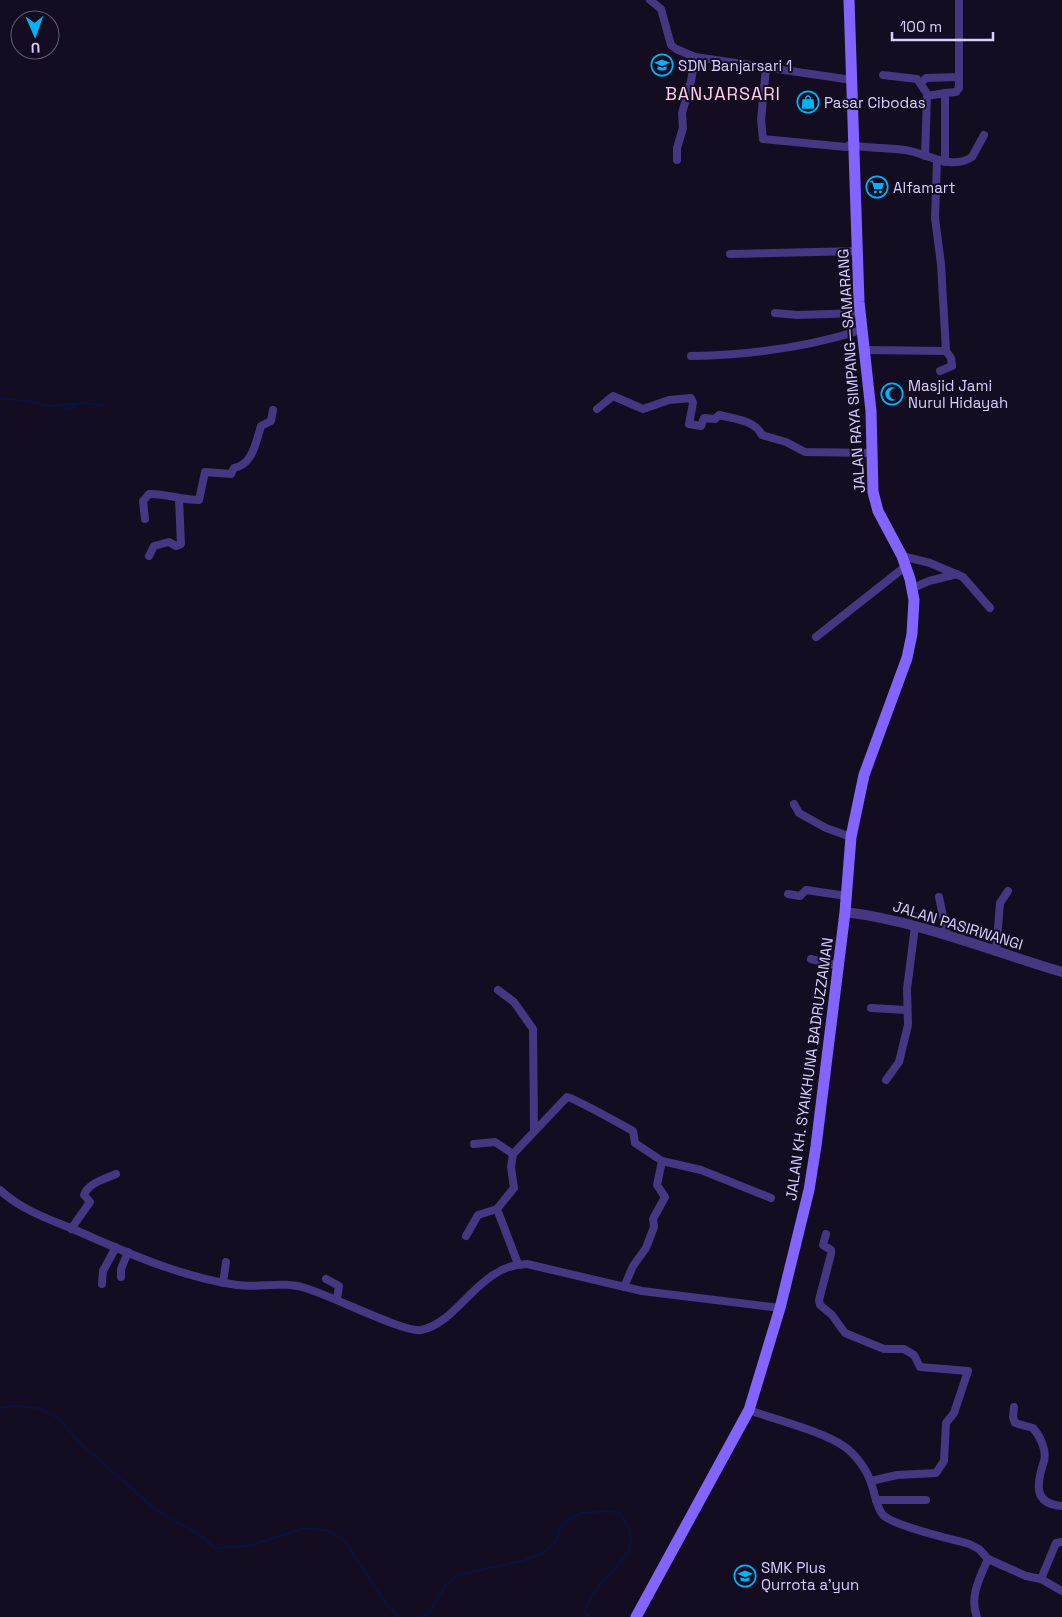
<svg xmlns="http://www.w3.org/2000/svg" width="1062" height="1617" font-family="'Space Grotesk',sans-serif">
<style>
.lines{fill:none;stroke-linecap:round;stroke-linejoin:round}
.stream{stroke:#08123f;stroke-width:2}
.minor{stroke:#473682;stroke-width:8}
.tertiary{stroke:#473682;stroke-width:10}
.secondary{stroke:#8464ff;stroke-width:11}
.labels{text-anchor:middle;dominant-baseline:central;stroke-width:4;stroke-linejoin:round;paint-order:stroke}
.poi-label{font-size:15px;fill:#dccdff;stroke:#140d22;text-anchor:start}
.street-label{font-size:15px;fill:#dccdff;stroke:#140d22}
.quarter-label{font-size:18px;letter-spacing:1px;fill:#ffcfe5;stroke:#140d22}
</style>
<rect width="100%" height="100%" fill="#140d22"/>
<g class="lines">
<g class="stream">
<polyline points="0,398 34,402 48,406 88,403 105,406"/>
<polyline points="62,411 76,406"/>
<polyline points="0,1408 14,1406 38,1408 58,1418 80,1443 156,1510 200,1535 215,1548 247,1546 306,1528 325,1530 335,1534 346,1543 384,1601 399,1617"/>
<path d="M421,1617L430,1612L446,1584L459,1575L525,1560L543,1553L555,1543L562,1524L581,1513L608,1511L619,1513C655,1556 597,1570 584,1613L592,1617"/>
</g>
<g class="minor">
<polyline points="650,0 661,9 671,45 676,49 695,57 852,80"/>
<polyline points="766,68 761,120 763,139 846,147 855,142"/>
<polyline points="883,75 917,79 928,95"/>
<polyline points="921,83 926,78 958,77"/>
<path d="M855,146C872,148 889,148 905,150C927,153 950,171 972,157L984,135"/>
<polyline points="925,156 927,96 945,93"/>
<polyline points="677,160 677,148 683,128 682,113 691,81 695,57"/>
<polyline points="945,162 945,93 956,92 959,88 959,0"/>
<polyline points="730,254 858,251"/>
<polyline points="775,313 797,315 860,313"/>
<polyline points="864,350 946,351 941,264 935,218 937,161"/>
<path d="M691,356C749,355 805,348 861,330"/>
<polyline points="940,371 952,366 951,358 946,351"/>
<path d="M597,409L613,396L643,409L669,400L691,398L693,403L689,424L701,426L704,418L715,419L719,415C735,419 754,420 762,435L786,442L805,452L872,453"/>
<path d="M145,519L143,501L149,494C164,493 181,500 199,500L205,472L231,474L234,468C253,465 256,441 261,426L271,421L273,410"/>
<polyline points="149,556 154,546 169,542 176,546 181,544 179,499"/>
<polyline points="902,556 930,563 963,577 990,608"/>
<polyline points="913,588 929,581 957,574"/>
<polyline points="816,637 906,566"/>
<polyline points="794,804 799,813 826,828 851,837"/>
<polyline points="788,894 800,896 806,890 847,896"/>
<polyline points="939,897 947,936"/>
<polyline points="996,952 1000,903 1008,891"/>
<polyline points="811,959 839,966"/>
<polyline points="498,990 514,1002 533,1029 534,1130"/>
<polyline points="871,1008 906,1010"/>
<polyline points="886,1080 899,1062 908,1025 907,989 915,926"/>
<polyline points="474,1144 495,1142 513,1154"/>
<path d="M0,1190C20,1209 48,1219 73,1229C125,1252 180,1277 237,1285C259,1288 284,1281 305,1288C328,1294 404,1333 421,1330C459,1323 479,1264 527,1264L642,1291L780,1308"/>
<path d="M71,1229L90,1202L84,1195C88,1183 105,1179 116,1174"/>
<polyline points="826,1234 823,1245 831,1250 831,1254 819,1300 820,1305 832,1315 845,1333 884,1349 904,1349 914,1355 920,1367 968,1371 954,1413 946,1423 944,1461 936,1473 897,1475 871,1481"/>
<polyline points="466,1236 478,1215 497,1209"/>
<path d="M518,1264L497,1209L514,1188L511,1167L513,1154L567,1097C572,1097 624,1126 633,1131L635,1143L662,1161L701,1170L771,1198"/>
<polyline points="121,1277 121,1269 128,1252"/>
<polyline points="326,1279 339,1286 337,1299"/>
<polyline points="223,1283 226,1262"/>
<polyline points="102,1284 103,1271 116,1247"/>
<polyline points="624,1287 633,1266 646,1248 654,1227 653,1219 665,1197 657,1185 662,1161"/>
<path d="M1014,1407L1013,1417L1015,1423L1033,1428C1040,1436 1047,1450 1044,1461C1037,1482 1032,1504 1062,1506"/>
<path d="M749,1410C776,1420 823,1431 845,1447C856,1455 867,1470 871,1483C875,1493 876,1507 883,1515C894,1526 951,1539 969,1544L979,1549L988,1559L1026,1576L1041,1579L1062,1591"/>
<polyline points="876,1500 926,1500"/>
<polyline points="1041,1579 1056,1543 1062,1542"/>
<path d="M977,1617C969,1597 980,1577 988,1559"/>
</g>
<path class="tertiary" d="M845,912C919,921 991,951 1062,972"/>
<polyline class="secondary" points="636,1617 749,1410 780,1308 809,1190 816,1146 845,912 851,837 864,775 907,658 912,634 914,600 910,579 902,556 878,511 873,492 871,411 859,302 849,0"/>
</g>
<defs>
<g id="school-ring" transform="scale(1.125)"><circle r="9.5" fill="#140d22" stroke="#00b3f8" stroke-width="1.5"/><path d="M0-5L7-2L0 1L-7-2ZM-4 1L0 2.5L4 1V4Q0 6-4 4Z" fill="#00b3f8"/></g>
<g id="shop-ring" transform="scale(1.125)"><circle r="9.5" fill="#140d22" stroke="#00b3f8" stroke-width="1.5"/><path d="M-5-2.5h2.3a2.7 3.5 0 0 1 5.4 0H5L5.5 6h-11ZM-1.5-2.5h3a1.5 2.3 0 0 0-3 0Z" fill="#00b3f8"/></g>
<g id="supermarket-ring" transform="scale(1.125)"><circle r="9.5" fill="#140d22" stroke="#00b3f8" stroke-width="1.5"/><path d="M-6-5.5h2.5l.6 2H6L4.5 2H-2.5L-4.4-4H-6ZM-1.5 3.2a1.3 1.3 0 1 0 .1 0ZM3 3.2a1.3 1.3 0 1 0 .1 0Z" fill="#00b3f8"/></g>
<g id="mosque-ring" transform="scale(1.125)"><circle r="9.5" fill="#140d22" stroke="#00b3f8" stroke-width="1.5"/><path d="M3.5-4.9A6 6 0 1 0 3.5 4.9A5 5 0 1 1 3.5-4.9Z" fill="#00b3f8"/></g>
</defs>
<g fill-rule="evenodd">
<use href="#school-ring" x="662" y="65"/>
<use href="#shop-ring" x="808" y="102"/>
<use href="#supermarket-ring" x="877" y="187"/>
<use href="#mosque-ring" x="892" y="394"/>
<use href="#school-ring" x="745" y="1576"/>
</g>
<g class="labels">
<g class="poi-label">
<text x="678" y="65">SDN Banjarsari 1</text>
<text x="824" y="102">Pasar Cibodas</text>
<text x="893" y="187">Alfamart</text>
<text x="908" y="385">Masjid Jami<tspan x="908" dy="17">Nurul Hidayah</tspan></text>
<text x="761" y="1567">SMK Plus<tspan x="761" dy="17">Qurrota a'yun</tspan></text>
</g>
<g class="street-label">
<text transform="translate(851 371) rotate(-94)">JALAN RAYA SIMPANG—SAMARANG</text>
<text transform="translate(958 925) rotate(17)">JALAN PASIRWANGI</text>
<text transform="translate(809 1069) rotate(-82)">JALAN KH. SYAIKHUNA BADRUZZAMAN</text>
</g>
<g class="quarter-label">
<text x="723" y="93">BANJARSARI</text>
</g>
</g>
<g transform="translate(35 35) rotate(178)"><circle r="24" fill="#140d22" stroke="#645a7a"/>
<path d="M0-4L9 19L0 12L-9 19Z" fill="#00b3f8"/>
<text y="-8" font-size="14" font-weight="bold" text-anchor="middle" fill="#dccdff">U</text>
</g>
<path d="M892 32v8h101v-8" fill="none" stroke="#dccdff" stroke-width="2.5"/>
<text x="900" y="32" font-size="15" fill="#dccdff" stroke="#140d22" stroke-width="4" paint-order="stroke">100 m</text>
</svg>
